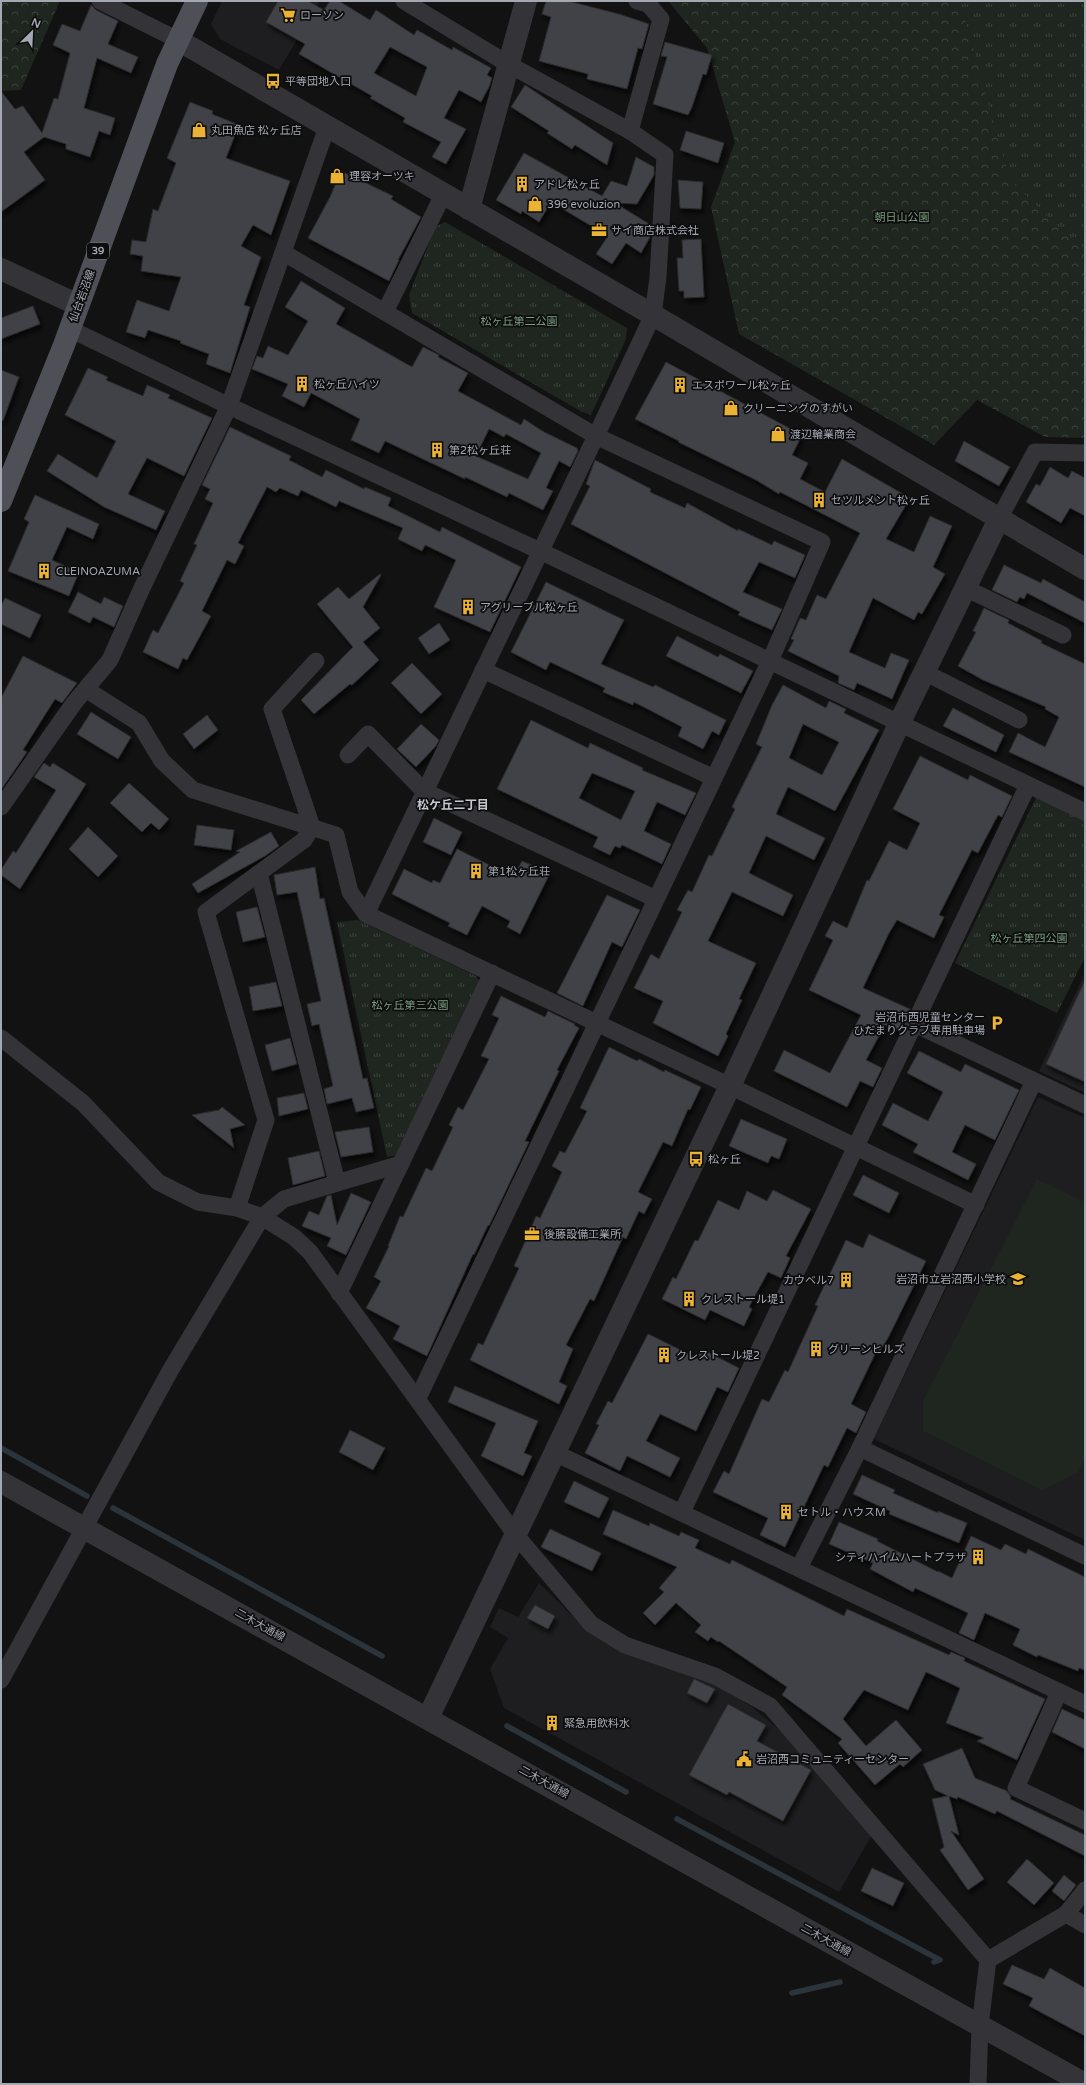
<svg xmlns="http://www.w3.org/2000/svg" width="1086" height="2085" font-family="'Varela Round','Noto Sans JP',sans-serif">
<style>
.built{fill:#1e1e20}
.forest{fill:url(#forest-crowns)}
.park{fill:url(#park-tufts)}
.pitch{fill:#1e261f}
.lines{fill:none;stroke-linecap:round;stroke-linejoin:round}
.stream{stroke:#2b343b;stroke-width:5.5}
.building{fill:#414246;stroke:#2c2c2f;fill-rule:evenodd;filter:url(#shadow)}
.minor{stroke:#333338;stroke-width:17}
.tertiary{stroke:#333338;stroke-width:22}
.primary{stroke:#4f5057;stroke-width:22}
.labels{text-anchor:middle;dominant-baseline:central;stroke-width:3.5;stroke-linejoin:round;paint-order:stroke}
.shield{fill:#0d0d0e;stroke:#767a82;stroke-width:1}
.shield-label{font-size:10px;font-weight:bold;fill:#a3a8b3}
.poi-label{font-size:11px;fill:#a3a8b3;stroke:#0d0d0e;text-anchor:start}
.park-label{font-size:11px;fill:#7b9e7e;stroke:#0d0d0e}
.street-label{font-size:11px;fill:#a3a8b3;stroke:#0d0d0e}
.neighbourhood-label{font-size:12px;font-weight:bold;fill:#c4c7d0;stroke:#0d0d0e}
</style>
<defs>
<pattern id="forest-crowns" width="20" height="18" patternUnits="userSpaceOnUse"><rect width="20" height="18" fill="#1e261f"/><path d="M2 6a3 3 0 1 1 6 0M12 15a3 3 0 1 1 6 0" fill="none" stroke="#3c433d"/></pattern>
<pattern id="park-tufts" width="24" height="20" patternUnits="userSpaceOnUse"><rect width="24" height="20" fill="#1e261f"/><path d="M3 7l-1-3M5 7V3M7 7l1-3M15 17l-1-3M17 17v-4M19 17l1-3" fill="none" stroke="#3c433d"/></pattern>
<filter id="shadow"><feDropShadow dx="2.5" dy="4.5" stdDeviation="2" flood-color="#0009"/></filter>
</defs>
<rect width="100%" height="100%" fill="#121213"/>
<g class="built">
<polygon points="222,1 320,1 279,70 220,39 211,24"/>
<polygon points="1085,973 1085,1093 1039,1071"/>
<polygon points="1038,1097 1085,1118 1085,1540 874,1439"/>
<polygon points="539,1583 582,1625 707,1680 752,1707 782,1732 872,1835 839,1892 504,1708 490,1669 508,1638 490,1627 499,1608 518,1617"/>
</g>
<g class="forest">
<polygon points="1,1 60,1 21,90 1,91"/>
<polygon points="668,1 1085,1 1085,438 1045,437 977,400 934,445 739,334 711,207 735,142 707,48"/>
</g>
<g class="park">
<polygon points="960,1 1085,1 1085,249 1078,246 1010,180"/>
<polygon points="445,222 627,328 626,339 591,415 582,412 412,313 409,295 435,227"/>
<polygon points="1037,796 1085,819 1085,957 1057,1013 955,963"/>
<polygon points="358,920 476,976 481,984 400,1155 387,1157 337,922"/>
</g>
<polygon class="pitch" points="1037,1179 1085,1202 1085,1458 1078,1472 1042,1490 923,1431 923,1401"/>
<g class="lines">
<g class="stream">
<polyline points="1,1448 87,1496"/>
<polyline points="113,1508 382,1656"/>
<polyline points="507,1726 626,1792"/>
<polyline points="677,1819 940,1960 934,1962"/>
<polyline points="792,1993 840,1982"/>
</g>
</g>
<g class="building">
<path d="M278,1H308L324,10L330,1H339L370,20L376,10L414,35L417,30L452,50L453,47L491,68L487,75L492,78L489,87L481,102L459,90L444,118L466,129L446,164L432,157L441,142L403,122L405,118L370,98L372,96L299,54L305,44L266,22ZM390,47L427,67L416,96L374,73Z"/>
<polygon points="546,1 568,1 619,14 649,24 642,49 638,48 627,89 587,79 588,74 539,61 551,17 542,14"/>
<polygon points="91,5 96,10 118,21 108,44 138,57 131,73 97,58 84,108 115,118 110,135 99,131 90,157 66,149 66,144 44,137 24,152 45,180 1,212 1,91 15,109 23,106 42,133 54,98 58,99 70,53 53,45 62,24 80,31"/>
<polygon points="665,42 712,55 706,75 703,74 692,107 688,115 653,104 667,57 661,56"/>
<polygon points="525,85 613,143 607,165 575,145 572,149 547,133 549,131 511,107"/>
<polygon points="190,102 213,111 212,114 239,125 226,158 290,181 271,235 253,225 241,246 261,257 244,305 250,307 230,373 206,364 209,354 180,343 181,341 148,330 145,338 126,332 137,300 169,311 181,277 141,271 143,256 130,254 132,240 146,242 153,209 158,211 176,163 167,158"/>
<polygon points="686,131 724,143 718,163 680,150"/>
<polygon points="524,153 602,196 611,181 627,186 636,157 654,167 654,175 637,204 615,203 651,225 650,237 641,253 626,243 612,264 596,254 608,236 551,202 539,222 522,211 521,214 496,200"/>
<polygon points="341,171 393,196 391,199 421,217 398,260 399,260 389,281 308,238 330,197"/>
<polygon points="678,180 703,182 701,209 680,208"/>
<polygon points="701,239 704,297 684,298 684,291 679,291 677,258 683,258 682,240"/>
<path d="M301,281L345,308L336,324L412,367L423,347L439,355L438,357L468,373L458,391L521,425L524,419L544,432L577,448L578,451L570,467L559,461L546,488L553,491L543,510L509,493L507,497L465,477V479L385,441L379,453L351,440L360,419L311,393L304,407L282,396L288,384L252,369L257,356L263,358L268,346L288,355L308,321L285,307ZM489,429L504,437L506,434L541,453L528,479L476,456Z"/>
<polygon points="33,306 40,324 1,339 1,318"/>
<polygon points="666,362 802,435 792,455 808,463 800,479 825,492 842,459 910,498 886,539 914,552 930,516 952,526 933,567 945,574 922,614 918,612 914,620 873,598 849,652 885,668 891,653 909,660 892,699 857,683 854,690 838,683 839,676 788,651 794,640 791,639 800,618 806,620 817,595 826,599 860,533 780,492 779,494 756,480 678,442 679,441 635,419"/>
<polygon points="88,368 108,377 106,380 143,396 147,385 170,395 168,398 212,418 184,476 147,458 128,494 165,511 156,530 104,507 47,471 58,454 97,478 116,441 65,415"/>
<polygon points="1,370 19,377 3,421 1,420"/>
<polygon points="230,427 291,456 289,460 322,477 326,470 364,489 365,487 391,498 388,506 440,532 442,527 521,567 490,632 434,607 456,560 425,545 422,551 398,539 403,528 339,501 336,507 301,490 298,496 280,488 276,492 267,487 238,543 244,546 235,564 227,560 202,611 211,616 187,660 183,658 178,669 143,652 153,630 158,633 184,583 180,581 197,545 194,544 213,503 205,499 210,489 202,485"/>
<polygon points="964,441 1010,467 999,486 955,461"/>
<polygon points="595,460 651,489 650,492 685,508 687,503 738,531 738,529 772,545 774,541 805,555 795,578 759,562 743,592 782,609 772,630 738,615 740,612 571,524 590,486 586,484"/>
<polygon points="1050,467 1068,478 1072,471 1085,478 1085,516 1070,508 1061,523 1026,502 1036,484 1040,486"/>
<polygon points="35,495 99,524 93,539 67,527 52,560 79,572 69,596 8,571 29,522 24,519"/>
<polygon points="1004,565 1041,583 1043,579 1085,602 1085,623 1027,593 1024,599 1020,597 1017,602 992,590"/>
<polygon points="380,574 381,575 363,607 380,628 363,642 379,660 352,685 350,684 314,714 301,700 353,647 317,604 338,587 349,599"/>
<polygon points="546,582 624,620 601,664 653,687 655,685 726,720 719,735 712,731 703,749 678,736 682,727 634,702 633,705 603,692 605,688 550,662 546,670 511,652"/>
<polygon points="78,592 101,604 104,597 123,606 114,627 93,617 90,623 68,612"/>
<polygon points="5,598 41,615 30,638 1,624 1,606"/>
<polygon points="984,608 1009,620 1008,623 1042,641 1041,643 1085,664 1085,787 1009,752 1018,733 1045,747 1059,717 1045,709 1046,707 983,680 958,666 976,632 973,631"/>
<polygon points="439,623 450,640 429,654 418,638"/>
<polygon points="677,636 718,657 720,654 753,671 741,693 666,656"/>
<polygon points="23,656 77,683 62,703 55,699 23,750 27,752 1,790 1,698"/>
<polygon points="412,663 442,694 421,714 391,683"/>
<path d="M783,685L826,708L829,701L846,709L844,713L879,730L835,811L788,787L776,814L825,838L814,860L766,836L749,873L793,895L783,916L732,892L708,941L756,963L739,999L742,1000L726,1034L728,1036L718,1056L653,1023L663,1001L634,988L651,954L659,959L682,912L677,910L688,890L692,892L709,855L712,856L735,809L732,807L762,747L756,744L772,705ZM803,724L839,742L822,775L789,758Z"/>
<polygon points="953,708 1004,735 996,752 943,726"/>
<polygon points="91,712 131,737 118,759 77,734"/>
<polygon points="207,715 218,730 194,749 183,734"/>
<path d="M531,720L588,748L590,743L643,768L642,770L696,793L685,815L657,802L644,831L671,844L662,864L622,845L620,848L615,846L610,855L593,847L598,837L497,789ZM592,773L635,791L621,820L579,798Z"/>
<polygon points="421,724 439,740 436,746 416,767 397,749"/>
<polygon points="920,756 968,780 970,775 1012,796 1002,817 998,815 978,853 972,850 939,915 944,917 934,938 897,920 889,933 863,988 910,1009 900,1032 885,1025 866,1060 882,1068 873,1087 860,1081 847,1107 774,1071 784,1050 830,1073 861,1015 809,990 833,940 825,936 833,921 847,928 867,880 869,881 889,841 907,850 920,823 893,809"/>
<polygon points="44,763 50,767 53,763 86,784 20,889 1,875 1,870 13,851 16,853 56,790 34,777"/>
<polygon points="129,783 169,819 159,830 151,823 142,832 110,803"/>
<polygon points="434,818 462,832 451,855 423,842"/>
<polygon points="197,825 234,830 231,850 194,845"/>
<polygon points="88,827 118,856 98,877 69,849"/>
<polygon points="271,832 279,846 265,856 198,893 192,884 240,852 236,851"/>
<polygon points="457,849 514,877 522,861 550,873 520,934 507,927 510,921 482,906 467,935 448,926 450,923 392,894 404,869 432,883 433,880 440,883"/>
<polygon points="315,867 320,899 324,898 363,1079 367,1078 374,1108 356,1112 352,1098 327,1104 324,1089 333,1086 319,1024 312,1026 307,1004 321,1001 297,892 277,895 274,875"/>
<polygon points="607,895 640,910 622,947 612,942 583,1006 557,993"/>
<polygon points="257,907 265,937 243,942 236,912"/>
<polygon points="1085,980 1085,1082 1046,1064"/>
<polygon points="276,982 282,1006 253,1011 249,987"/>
<polygon points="501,996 545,1017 548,1011 575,1024 574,1025 579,1028 557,1070 559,1071 525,1141 529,1142 489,1226 488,1225 474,1255 473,1254 427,1356 393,1339 400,1326 366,1308 381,1281 374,1277 389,1246 388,1246 400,1216 403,1217 426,1168 432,1171 453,1127 449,1125 458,1107 463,1110 489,1059 481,1056 499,1018 492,1015"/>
<polygon points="290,1038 297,1064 272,1071 265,1045"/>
<polygon points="609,1047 637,1061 639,1059 664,1072 665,1070 701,1087 690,1110 688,1109 672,1146 663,1142 638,1192 652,1199 644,1214 639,1211 626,1239 623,1237 594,1301 590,1299 566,1345 573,1349 559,1382 567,1386 559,1404 470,1360 478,1343 483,1345 519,1268 514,1266 529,1233 536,1216 540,1218 562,1172 552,1166 560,1151 565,1153 587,1111 580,1108"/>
<polygon points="919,1051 961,1072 965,1064 1019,1090 995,1140 965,1125 952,1152 976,1164 968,1180 913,1152 918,1144 882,1125 893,1103 928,1121 943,1092 907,1073"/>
<polygon points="304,1093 308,1109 279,1116 277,1098"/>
<polygon points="222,1107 245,1125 230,1129 234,1148 192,1115 219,1110"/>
<polygon points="741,1119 787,1139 779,1159 771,1156 768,1163 729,1146"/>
<polygon points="369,1127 373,1152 341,1157 335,1132"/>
<polygon points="319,1151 325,1176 293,1185 288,1158"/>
<polygon points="863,1175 899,1193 889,1213 853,1195"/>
<polygon points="773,1190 811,1209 786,1256 790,1258 781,1278 768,1272 749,1307 752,1309 744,1326 710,1310 705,1320 662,1299 673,1277 676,1279 695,1240 698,1241 718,1200 739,1210 747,1191 767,1201"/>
<polygon points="351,1193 371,1202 346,1255 327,1246 331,1238 302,1226 309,1211 319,1215 327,1196 331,1195 337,1225"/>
<polygon points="869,1234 926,1261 888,1338 880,1351 877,1350 851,1404 866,1412 857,1431 856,1433 847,1428 828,1467 824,1465 785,1547 760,1535 768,1518 713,1492 724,1471 729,1474 762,1399 769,1402 785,1370 788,1372 818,1306 815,1305 846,1240 863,1248"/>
<polygon points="648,1334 697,1358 701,1349 739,1368 728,1392 717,1387 696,1431 660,1414 646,1441 680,1458 670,1477 627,1456 620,1471 585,1453 599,1425 596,1424 608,1401 612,1403"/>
<polygon points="455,1386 538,1421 524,1453 532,1456 523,1476 481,1456 496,1423 448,1402"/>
<polygon points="350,1430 385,1448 373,1470 339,1452"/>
<polygon points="862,1475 895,1490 893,1493 938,1513 938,1511 967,1523 959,1543 889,1514 890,1511 853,1494"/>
<polygon points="574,1481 609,1498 599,1518 564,1502"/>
<polygon points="613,1510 649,1526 650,1523 679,1536 681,1532 699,1540 695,1548 730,1564 732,1560 844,1616 847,1609 949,1655 951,1652 965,1658 964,1661 1045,1699 1017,1760 977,1741 984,1738 946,1723 960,1688 926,1672 908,1710 864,1690 843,1719 866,1746 896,1720 922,1750 903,1767 900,1764 875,1785 838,1743 842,1739 782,1695 787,1687 719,1641 718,1642 711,1637 708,1641 695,1632 701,1625 676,1603 655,1625 643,1613 664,1592 659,1588 677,1567 603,1534"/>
<polygon points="839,1522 878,1539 877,1541 938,1572 938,1571 952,1578 971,1536 1001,1550 1005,1544 1026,1554 1028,1549 1085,1577 1085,1670 1079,1668 1078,1671 1038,1655 1037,1657 1013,1645 1020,1629 985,1613 974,1640 959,1633 968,1613 915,1588 913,1592 870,1569 873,1563 829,1544"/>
<polygon points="550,1529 601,1553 592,1571 541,1547"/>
<polygon points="535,1605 555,1616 548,1629 527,1618"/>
<polygon points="694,1679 715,1689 707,1703 687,1693"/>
<polygon points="728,1704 766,1725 757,1741 811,1770 783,1821 729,1792 727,1795 689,1775"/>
<polygon points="1062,1709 1085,1720 1085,1749 1052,1732"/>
<polygon points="962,1748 975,1778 1007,1791 1011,1797 1010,1799 1085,1835 1085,1856 997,1811 995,1814 958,1797 957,1799 949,1796 959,1835 951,1831 984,1879 968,1890 940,1850 944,1847 932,1799 948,1796 935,1790 923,1764"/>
<polygon points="1027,1859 1054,1883 1034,1905 1007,1882"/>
<polygon points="872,1868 904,1883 893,1906 861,1891"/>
<polygon points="1064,1875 1076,1885 1064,1901 1052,1891"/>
<polygon points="1012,1965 1044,1979 1050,1968 1085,1988 1085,2036 1029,2006 1033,1998 1003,1984"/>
</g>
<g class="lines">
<g class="minor">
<polyline points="100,1 178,40"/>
<polyline points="630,131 661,19 648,4 637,1"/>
<polyline points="284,253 596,436 822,542 770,661 418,1398"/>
<polyline points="385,312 443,195"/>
<polyline points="70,329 229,406 540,551 1085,812"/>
<polyline points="999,519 1035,452 1085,453"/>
<polyline points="965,588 1063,635"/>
<polyline points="316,661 272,709 312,827 304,840 259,873 337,1183 401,1164"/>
<polyline points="483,670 714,778"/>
<polyline points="924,672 1019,720"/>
<polyline points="87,690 139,723 162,761 193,790 336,835 350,892 366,914 730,1086 976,1205"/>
<polyline points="348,755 368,734 424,791 656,899"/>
<polyline points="1,807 74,703 110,660 141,590 229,406 327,127"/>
<polyline points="366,914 596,436 653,315 658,277 665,155 630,131 508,64 404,1"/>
<polyline points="915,1024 1085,1105"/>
<polyline points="1,1038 83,1103 158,1182 198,1202 237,1208 262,1217 294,1237 310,1252 515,1534 591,1624 625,1645 715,1676 770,1706 988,1960"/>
<polyline points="237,1208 266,1120 206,912 259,873"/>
<polyline points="339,1293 492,973"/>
<polyline points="860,1448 1085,1556"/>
<polyline points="555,1453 1085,1704"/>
<polyline points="682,1512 1028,785"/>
<polyline points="799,1568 860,1448 1034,1081"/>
<polyline points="1,1680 170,1371 262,1217 284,1199 337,1183"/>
<polyline points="1059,1692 1016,1788 1085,1821"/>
<polyline points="1066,1914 1085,1925"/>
<polyline points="978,2084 980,2026 988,1960 1066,1914 1085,1890"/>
</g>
<g class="tertiary">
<polyline points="178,40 653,315 1085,569"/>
<polyline points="469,209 526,1"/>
<polyline points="1,269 78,305"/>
<polyline points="1,1482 1085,2084"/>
<polyline points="428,1718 730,1086 900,722 999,519"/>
</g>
<polyline class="primary" points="1,501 64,345 167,64 197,1"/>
</g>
<defs>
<g id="supermarket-bare" transform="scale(1.2)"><path d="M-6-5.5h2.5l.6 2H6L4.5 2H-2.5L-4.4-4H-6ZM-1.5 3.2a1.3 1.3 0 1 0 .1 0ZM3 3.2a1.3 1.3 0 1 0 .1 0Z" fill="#ecb231" stroke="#0d0d0e" stroke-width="2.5" paint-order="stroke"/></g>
<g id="bus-bare" transform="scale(1.2)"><path d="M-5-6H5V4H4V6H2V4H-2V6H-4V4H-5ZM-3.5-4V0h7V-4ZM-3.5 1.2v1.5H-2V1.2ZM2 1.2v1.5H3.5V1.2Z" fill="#ecb231" stroke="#0d0d0e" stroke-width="2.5" paint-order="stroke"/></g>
<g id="shop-bare" transform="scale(1.2)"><path d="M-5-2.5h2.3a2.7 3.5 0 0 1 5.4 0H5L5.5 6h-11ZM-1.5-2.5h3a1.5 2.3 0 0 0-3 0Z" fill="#ecb231" stroke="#0d0d0e" stroke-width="2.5" paint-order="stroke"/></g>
<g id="building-bare" transform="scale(1.2)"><path d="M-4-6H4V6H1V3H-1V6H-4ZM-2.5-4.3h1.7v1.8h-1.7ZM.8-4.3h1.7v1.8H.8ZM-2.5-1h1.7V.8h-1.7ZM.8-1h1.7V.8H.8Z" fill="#ecb231" stroke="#0d0d0e" stroke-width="2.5" paint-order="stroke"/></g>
<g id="office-bare" transform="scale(1.2)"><path d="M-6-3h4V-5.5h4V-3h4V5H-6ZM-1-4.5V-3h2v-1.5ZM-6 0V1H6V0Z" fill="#ecb231" stroke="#0d0d0e" stroke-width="2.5" paint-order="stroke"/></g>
<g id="parking-bare" transform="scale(1.2)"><path d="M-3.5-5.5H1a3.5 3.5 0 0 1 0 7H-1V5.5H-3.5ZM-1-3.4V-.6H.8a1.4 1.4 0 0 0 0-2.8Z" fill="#ecb231" stroke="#0d0d0e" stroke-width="2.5" paint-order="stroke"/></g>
<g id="school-bare" transform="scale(1.2)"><path d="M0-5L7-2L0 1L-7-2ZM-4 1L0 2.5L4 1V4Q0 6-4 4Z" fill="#ecb231" stroke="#0d0d0e" stroke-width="2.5" paint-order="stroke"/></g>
<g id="civic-bare" transform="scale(1.2)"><path d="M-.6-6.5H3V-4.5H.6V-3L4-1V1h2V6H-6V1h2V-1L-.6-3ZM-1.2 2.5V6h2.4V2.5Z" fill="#ecb231" stroke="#0d0d0e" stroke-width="2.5" paint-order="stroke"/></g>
</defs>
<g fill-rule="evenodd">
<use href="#supermarket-bare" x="288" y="15"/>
<use href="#bus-bare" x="273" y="81"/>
<use href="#shop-bare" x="199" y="130"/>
<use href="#shop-bare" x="337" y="176"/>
<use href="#building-bare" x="522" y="184"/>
<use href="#shop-bare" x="535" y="204"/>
<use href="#office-bare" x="599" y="230"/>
<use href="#building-bare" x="302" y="384"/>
<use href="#building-bare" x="680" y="385"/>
<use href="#shop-bare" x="731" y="408"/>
<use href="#shop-bare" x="778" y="434"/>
<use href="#building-bare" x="437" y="450"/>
<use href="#building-bare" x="819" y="500"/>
<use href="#building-bare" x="44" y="571"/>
<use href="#building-bare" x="468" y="607"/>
<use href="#building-bare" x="476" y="871"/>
<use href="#parking-bare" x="997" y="1023"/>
<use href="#bus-bare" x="696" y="1159"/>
<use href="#office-bare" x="532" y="1234"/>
<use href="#school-bare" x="1018" y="1279"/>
<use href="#building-bare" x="846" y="1280"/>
<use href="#building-bare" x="689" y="1299"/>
<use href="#building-bare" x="816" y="1349"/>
<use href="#building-bare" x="664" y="1355"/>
<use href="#building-bare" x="786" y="1512"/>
<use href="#building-bare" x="978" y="1557"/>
<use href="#building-bare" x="552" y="1723"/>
<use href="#civic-bare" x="744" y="1759"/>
</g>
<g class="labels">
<rect class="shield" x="87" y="243" width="22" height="16" rx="3"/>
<g class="shield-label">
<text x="98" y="251">39</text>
</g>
<g class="poi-label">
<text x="300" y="15">ローソン</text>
<text x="285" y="81">平等団地入口</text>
<text x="211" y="130">丸田魚店 松ヶ丘店</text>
<text x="349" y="176">理容オーツキ</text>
<text x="534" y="184">アドレ松ヶ丘</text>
<text x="547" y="204">396 evoluzion</text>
<text x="611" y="230">サイ商店株式会社</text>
<text x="314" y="384">松ヶ丘ハイツ</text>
<text x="692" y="385">エスポワール松ヶ丘</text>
<text x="743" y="408">クリーニングのすがい</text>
<text x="790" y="434">渡辺輪業商会</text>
<text x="449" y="450">第2松ヶ丘荘</text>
<text x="831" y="500">セツルメント松ヶ丘</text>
<text x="56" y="571">CLEINOAZUMA</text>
<text x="480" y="607">アグリーブル松ヶ丘</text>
<text x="488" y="871">第1松ヶ丘荘</text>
<text x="985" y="1017" text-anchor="end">岩沼市西児童センター<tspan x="985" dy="13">ひだまりクラブ専用駐車場</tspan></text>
<text x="708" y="1159">松ヶ丘</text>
<text x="544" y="1234">後藤設備工業所</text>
<text x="1006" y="1279" text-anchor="end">岩沼市立岩沼西小学校</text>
<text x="834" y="1280" text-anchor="end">カウベル7</text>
<text x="701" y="1299">クレストール堤1</text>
<text x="828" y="1349">グリーンヒルズ</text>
<text x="676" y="1355">クレストール堤2</text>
<text x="798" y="1512">セトル・ハウスM</text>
<text x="966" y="1557" text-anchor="end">シティハイムハートプラザ</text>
<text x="564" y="1723">緊急用飲料水</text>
<text x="756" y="1759">岩沼西コミュニティーセンター</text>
</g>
<g class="park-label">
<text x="902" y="217">朝日山公園</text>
<text x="519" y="321">松ヶ丘第二公園</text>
<text x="1029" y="938">松ヶ丘第四公園</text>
<text x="410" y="1005">松ヶ丘第三公園</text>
</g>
<g class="street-label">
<text transform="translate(82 296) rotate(-70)">仙台岩沼線</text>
<text transform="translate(260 1625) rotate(29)">二木大通線</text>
<text transform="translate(544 1782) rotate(29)">二木大通線</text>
<text transform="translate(826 1940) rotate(29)">二木大通線</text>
</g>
<g class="neighbourhood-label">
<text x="453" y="805">松ケ丘二丁目</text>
</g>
</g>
<rect width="1086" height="2085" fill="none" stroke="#a3a8b3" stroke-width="4"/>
<g transform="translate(32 32) rotate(24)" stroke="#0d0d0e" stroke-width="3" paint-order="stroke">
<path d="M0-3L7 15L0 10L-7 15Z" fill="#a3a8b3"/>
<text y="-6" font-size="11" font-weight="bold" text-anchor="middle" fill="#a3a8b3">N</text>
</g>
</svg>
